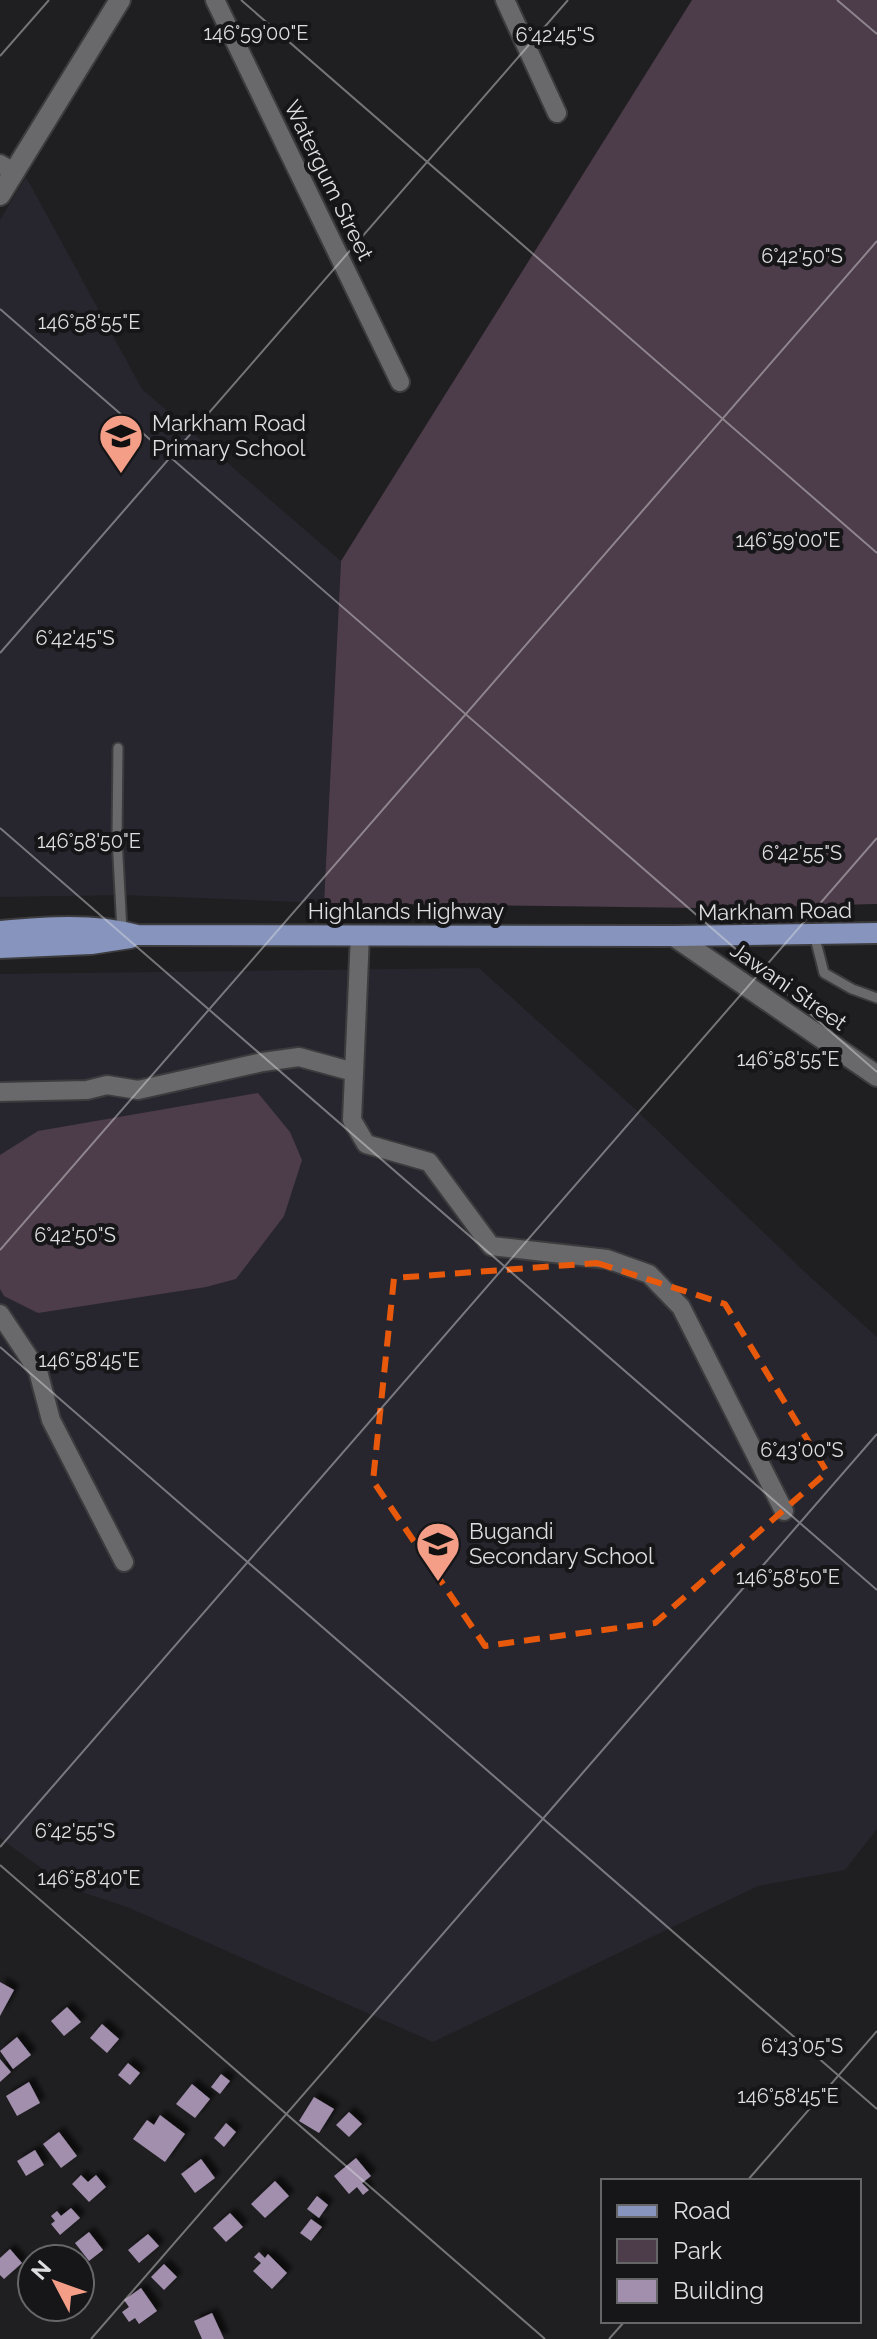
<svg xmlns="http://www.w3.org/2000/svg" width="877" height="2339" font-family="Raleway,sans-serif">
<style>
.built{fill:#27262e}
.green{fill:#4d3c4a}
.building{fill:#a18fad;filter:url(#shadow)}
.lines{fill:none;stroke-linecap:round;stroke-linejoin:round}
.lane-casing{stroke:#3c3c3e;stroke-width:13}
.street-casing{stroke:#3c3c3e;stroke-width:22}
.secondary-casing{stroke:#3c3c3e;stroke-width:24}
.primary-casing{stroke:#3c3c3e;stroke-width:24}
.lane{stroke:#69696c;stroke-width:9}
.street{stroke:#69696c;stroke-width:18}
.secondary{stroke:#69696c;stroke-width:20}
.primary{stroke:#8694be;stroke-width:20}
.marked{fill:none;stroke:#e8590c;stroke-width:6;stroke-dasharray:16 10;stroke-linejoin:round}
.ticks{fill:none;stroke:#dedee0;stroke-width:2;stroke-opacity:0.45}
.labels{text-anchor:middle;dominant-baseline:central;stroke-width:8;stroke-linejoin:round;paint-order:stroke}
.street-label{font-size:22px;fill:#dedee0;stroke:#161618}
.poi-label{font-size:22px;fill:#dedee0;stroke:#161618;text-anchor:start}
.ticks-label{font-size:20px;text-anchor:middle;fill:#dedee0;stroke:#161618;stroke-width:8;stroke-linejoin:round;paint-order:stroke}
</style>
<defs>
<filter id="shadow"><feDropShadow dx="5.5" dy="-5.5" stdDeviation="2" flood-color="#0009"/></filter>
</defs>
<rect width="100%" height="100%" fill="#1f1f21"/>
<g class="built">
<polygon points="26,177 142,389 341,561 324,903 123,895 0,897 0,220"/>
<polygon points="479,968 635,1109 807,1274 877,1337 877,1829 845,1870 758,1886 433,2042 127,1907 67,1887 0,1838 0,974"/>
</g>
<g class="green">
<polygon points="692,0 877,0 877,904 702,908 324,903 341,561"/>
<polygon points="258,1093 290,1132 302,1160 284,1216 236,1279 206,1287 38,1313 4,1296 0,1289 0,1155 38,1131"/>
</g>
<g class="building">
<polygon points="0,1982 14,1990 0,2016"/>
<polygon points="67,2007 81,2022 64,2036 51,2021"/>
<polygon points="102,2024 119,2039 107,2053 90,2038"/>
<polygon points="17,2037 31,2055 13,2069 0,2051"/>
<polygon points="0,2059 11,2072 0,2082"/>
<polygon points="128,2063 140,2073 130,2085 118,2075"/>
<polygon points="221,2074 230,2081 220,2094 211,2087"/>
<polygon points="29,2082 40,2103 17,2116 6,2096"/>
<polygon points="192,2084 210,2099 195,2118 176,2104"/>
<polygon points="314,2097 334,2109 319,2133 299,2121"/>
<polygon points="349,2112 362,2124 349,2137 336,2125"/>
<polygon points="160,2115 185,2134 165,2162 133,2139 147,2120 154,2125"/>
<polygon points="226,2123 236,2132 224,2147 214,2138"/>
<polygon points="59,2132 77,2156 61,2168 43,2144"/>
<polygon points="35,2150 44,2165 26,2176 17,2161"/>
<polygon points="356,2158 371,2176 362,2183 369,2190 363,2195 357,2187 349,2194 334,2176"/>
<polygon points="201,2159 215,2178 195,2193 181,2174"/>
<polygon points="81,2175 88,2182 96,2175 106,2187 89,2202 72,2184"/>
<polygon points="275,2181 289,2196 265,2218 251,2204"/>
<polygon points="317,2196 328,2205 319,2218 307,2209"/>
<polygon points="71,2208 80,2218 60,2235 51,2224 55,2221 51,2216 57,2211 61,2216"/>
<polygon points="230,2213 243,2227 226,2242 213,2228"/>
<polygon points="311,2219 322,2227 311,2241 300,2233"/>
<polygon points="89,2232 103,2250 89,2261 75,2243"/>
<polygon points="148,2234 159,2246 139,2263 128,2250"/>
<polygon points="10,2249 22,2263 4,2279 0,2275 0,2258"/>
<polygon points="259,2252 265,2258 268,2254 287,2273 272,2289 253,2271 261,2263 254,2257"/>
<polygon points="164,2264 177,2277 164,2290 151,2277"/>
<polygon points="26,2274 32,2284 25,2291 17,2282"/>
<polygon points="141,2288 157,2311 139,2324 135,2318 129,2322 122,2312 129,2307 124,2300"/>
<polygon points="212,2313 224,2339 202,2339 194,2321"/>
</g>
<g class="lines">
<g class="lane-casing">
<g id="lane">
<polyline points="118,748 117,838 122,931"/>
<polyline points="814,934 824,973 852,989 877,998"/>
</g>
</g>
<g class="street-casing">
<g id="street">
<polyline points="215,0 400,382"/>
<polyline points="505,0 557,113"/>
<polyline points="0,164 14,172"/>
<polyline points="360,935 352,1120 366,1144 429,1162 491,1246 607,1259 649,1274 681,1307 784,1511"/>
<polyline points="0,1092 87,1090 107,1085 138,1090 263,1062 299,1057 354,1072"/>
<polyline points="0,1314 38,1371 51,1420 124,1562"/>
</g>
</g>
<g class="secondary-casing">
<g id="secondary">
<polyline points="0,195 120,0"/>
<polyline points="674,936 877,1076"/>
</g>
</g>
<g class="primary-casing">
<g id="primary">
<path d="M0,931C45,927 93,923 137,935L674,936L877,933"/>
<polyline points="0,948 91,944 130,938"/>
</g>
</g>
<use href="#lane" class="lane"/>
<use href="#street" class="street"/>
<use href="#secondary" class="secondary"/>
<use href="#primary" class="primary"/>
</g>
<path class="marked" d="M597,1263L725,1304L827,1472L655,1623L485,1646L373,1481L394,1278Z"/>
<path class="ticks" d="M241,0L877,553M837,0L877,34M0,56L49,0M0,309L877,1072M0,653L568,0M0,828L877,1590M0,1250L877,241M0,1347L877,2109M0,1847L877,838M0,1865L545,2339M747,2181L877,2031M91,2339L877,1434M609,2339L625,2321"/>
<defs>
<g id="school-pin" transform="scale(2.3)"><path d="M0 17L-7.5 6A9.5 9.5 0 1 1 7.5 6Z" fill="#f49e87" stroke="#161618"/><path d="M0-5L7-2L0 1L-7-2ZM-4 1L0 2.5L4 1V4Q0 6-4 4Z" fill="#111"/></g>
</defs>
<g fill-rule="evenodd">
<use href="#school-pin" x="121" y="436"/>
<use href="#school-pin" x="438" y="1544"/>
</g>
<g class="labels">
<g class="street-label">
<text transform="translate(329 180) rotate(64)">Watergum Street</text>
<text x="406" y="911">Highlands Highway</text>
<text transform="translate(775 911) rotate(-1)">Markham Road</text>
<text transform="translate(789 986) rotate(35)">Jawani Street</text>
</g>
<g class="poi-label">
<text x="152" y="423">Markham Road<tspan x="152" dy="25">Primary School</tspan></text>
<text x="469" y="1531">Bugandi<tspan x="469" dy="25">Secondary School</tspan></text>
</g>
</g>
<g class="ticks-label">
<text x="256" y="40">146°59'00"E</text>
<text x="555" y="42">6°42'45"S</text>
<text x="802" y="263">6°42'50"S</text>
<text x="89" y="329">146°58'55"E</text>
<text x="788" y="547">146°59'00"E</text>
<text x="75" y="645">6°42'45"S</text>
<text x="89" y="848">146°58'50"E</text>
<text x="802" y="860">6°42'55"S</text>
<text x="788" y="1066">146°58'55"E</text>
<text x="75" y="1242">6°42'50"S</text>
<text x="89" y="1367">146°58'45"E</text>
<text x="802" y="1457">6°43'00"S</text>
<text x="788" y="1584">146°58'50"E</text>
<text x="75" y="1838">6°42'55"S</text>
<text x="89" y="1885">146°58'40"E</text>
<text x="802" y="2053">6°43'05"S</text>
<text x="788" y="2103">146°58'45"E</text>
</g>
<rect x="601" y="2179" width="260" height="144" fill="#161618" stroke="#666668" stroke-width="2"/>
<rect x="617" y="2205" width="40" height="12" fill="#8694be" stroke="#666668" stroke-width="2"/>
<text x="673" y="2219" font-size="24" fill="#dedee0">Road</text>
<rect x="617" y="2239" width="40" height="24" fill="#4d3c4a" stroke="#666668" stroke-width="2"/>
<text x="673" y="2259" font-size="24" fill="#dedee0">Park</text>
<rect x="617" y="2279" width="40" height="24" fill="#a18fad" stroke="#666668" stroke-width="2"/>
<text x="673" y="2299" font-size="24" fill="#dedee0">Building</text>
<g transform="translate(56 2283) rotate(311)"><circle r="38" fill="#161618" stroke="#666668" stroke-width="2"/>
<path d="M0-6L14 30L0 20L-14 30Z" fill="#f49e87"/>
<text y="-12" font-size="22" font-weight="bold" text-anchor="middle" fill="#dedee0">N</text>
</g>
</svg>
